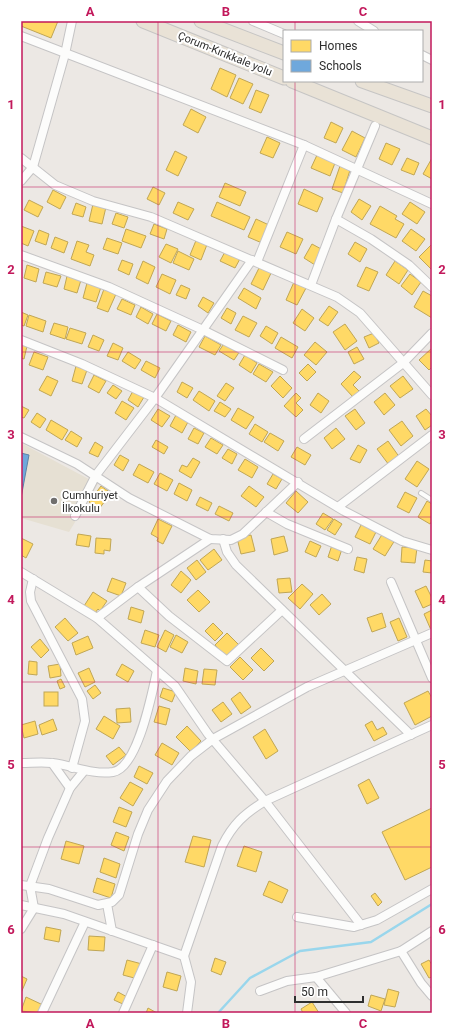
<svg xmlns="http://www.w3.org/2000/svg" width="453" height="1034" font-family="Roboto,sans-serif">
<style>
.education{fill:#e6e0d3}
.homes{fill:#ffd966;stroke:#c0a655}
.schools{fill:#6fa8dc;stroke:#5c83a8}
.lines{fill:none;stroke-linecap:round;stroke-linejoin:round}
.stream{stroke:#99d6ec;stroke-width:2.5}
.service-casing{stroke:#c5c4c5;stroke-width:6}
.minor-casing{stroke:#c5c4c5;stroke-width:10}
.trunk-casing{stroke:#c6c5c4;stroke-width:15}
.service{stroke:#fcfcfb;stroke-width:4}
.minor{stroke:#fcfcfb;stroke-width:8}
.trunk{stroke:#e9e2d6;stroke-width:13}
.grid{fill:none;stroke:#c2185b;stroke-width:1;stroke-opacity:0.55}
.poi-dot{fill:#706f6e;stroke:#fff;stroke-width:1.5}
.labels{text-anchor:middle;dominant-baseline:central;stroke-width:4;stroke-linejoin:round;paint-order:stroke}
.street-label{font-size:11px;fill:#2e2e2e;stroke:#fff}
.poi-label{font-size:11px;fill:#2e2e2e;stroke:#fff;text-anchor:start}
.neatline{fill:none;stroke:#c2185b;stroke-width:1.5}
.grid-label{font-size:13px;text-anchor:middle;font-weight:bold;fill:#c2185b}
</style>
<rect width="100%" height="100%" fill="#ece8e4"/>
<polygon class="education" points="21,443 98,484 69,532 21,518"/>
<g class="homes">
<polygon points="21,21 58,21 51,38 21,26"/>
<polygon points="220,68 236,75 227,97 211,89"/>
<polygon points="239,78 253,84 243,104 230,98"/>
<polygon points="256,90 269,95 261,113 249,108"/>
<polygon points="191,109 206,117 198,133 183,125"/>
<polygon points="331,122 343,128 336,143 324,138"/>
<polygon points="352,131 365,138 356,157 342,150"/>
<polygon points="267,137 280,143 273,158 260,153"/>
<polygon points="386,143 400,149 392,165 379,159"/>
<polygon points="175,151 187,157 178,176 166,170"/>
<polygon points="317,155 335,163 330,176 311,168"/>
<polygon points="407,158 419,163 414,175 401,170"/>
<polygon points="432,158 432,179 423,174"/>
<polygon points="340,166 350,170 343,193 332,189"/>
<polygon points="225,183 246,192 240,206 219,197"/>
<polygon points="153,187 165,193 159,205 147,199"/>
<polygon points="304,189 323,198 317,212 298,204"/>
<polygon points="53,190 66,197 60,209 47,202"/>
<polygon points="359,199 371,206 362,220 351,212"/>
<polygon points="29,200 43,207 38,217 24,210"/>
<polygon points="178,202 194,209 188,220 173,213"/>
<polygon points="217,202 250,217 244,230 211,216"/>
<polygon points="410,202 425,212 417,224 402,214"/>
<polygon points="76,203 86,207 83,217 72,214"/>
<polygon points="93,204 106,207 102,224 89,221"/>
<polygon points="380,206 397,216 395,219 404,224 396,238 370,224"/>
<polygon points="116,213 128,217 124,228 112,224"/>
<polygon points="256,219 269,225 262,243 248,237"/>
<polygon points="154,224 167,229 164,239 150,234"/>
<polygon points="21,226 34,231 28,246 21,243"/>
<polygon points="126,229 146,236 141,248 122,241"/>
<polygon points="411,229 425,239 416,251 402,241"/>
<polygon points="39,230 49,234 46,245 35,241"/>
<polygon points="287,232 303,239 296,254 280,247"/>
<polygon points="55,237 68,242 64,253 51,248"/>
<polygon points="107,238 122,243 118,254 103,249"/>
<polygon points="197,238 208,242 201,260 190,255"/>
<polygon points="77,241 89,245 86,252 94,255 90,266 71,259"/>
<polygon points="355,242 367,249 360,262 348,254"/>
<polygon points="166,244 178,249 171,263 159,257"/>
<polygon points="312,244 323,250 315,265 304,258"/>
<polygon points="432,244 432,270 419,257"/>
<polygon points="226,250 241,257 235,268 220,261"/>
<polygon points="178,251 194,259 189,270 173,263"/>
<polygon points="122,260 133,264 129,275 118,270"/>
<polygon points="143,261 155,267 148,284 136,278"/>
<polygon points="395,261 408,270 399,284 386,275"/>
<polygon points="27,265 39,269 36,282 24,278"/>
<polygon points="260,266 272,271 263,290 251,284"/>
<polygon points="366,267 378,272 369,291 357,286"/>
<polygon points="46,272 61,276 57,287 43,283"/>
<polygon points="162,274 176,280 170,294 156,287"/>
<polygon points="410,274 421,282 412,295 401,286"/>
<polygon points="67,276 81,280 77,293 64,289"/>
<polygon points="294,282 306,288 297,305 286,300"/>
<polygon points="87,283 101,287 96,302 83,298"/>
<polygon points="181,285 190,289 186,299 176,295"/>
<polygon points="244,288 261,298 256,309 238,298"/>
<polygon points="104,289 116,294 108,312 97,308"/>
<polygon points="423,291 432,296 432,318 414,307"/>
<polygon points="203,297 214,303 208,313 198,306"/>
<polygon points="122,299 135,305 131,315 117,309"/>
<polygon points="329,306 338,312 328,326 319,320"/>
<polygon points="141,307 153,314 148,324 136,317"/>
<polygon points="227,308 236,313 231,324 221,318"/>
<polygon points="302,309 314,318 305,331 293,323"/>
<polygon points="21,312 28,315 24,326 21,325"/>
<polygon points="157,314 171,321 166,331 152,324"/>
<polygon points="29,315 46,321 43,332 26,326"/>
<polygon points="243,316 257,323 249,337 235,330"/>
<polygon points="54,323 68,327 65,339 50,334"/>
<polygon points="345,324 357,341 345,350 333,332"/>
<polygon points="178,325 191,332 186,342 173,335"/>
<polygon points="266,326 278,333 272,344 260,336"/>
<polygon points="70,328 86,333 82,344 66,339"/>
<polygon points="374,333 379,343 369,348 364,337"/>
<polygon points="93,335 104,340 99,351 88,347"/>
<polygon points="205,336 221,345 215,355 199,347"/>
<polygon points="281,337 298,347 292,358 275,348"/>
<polygon points="225,342 240,351 234,360 219,351"/>
<polygon points="315,342 327,352 316,365 304,355"/>
<polygon points="113,343 123,348 118,360 107,356"/>
<polygon points="21,344 27,346 24,359 21,358"/>
<polygon points="357,347 364,359 354,364 348,352"/>
<polygon points="432,348 432,367 429,370 419,360"/>
<polygon points="34,352 48,357 43,370 29,365"/>
<polygon points="128,352 141,360 135,369 122,361"/>
<polygon points="245,355 257,363 251,373 239,365"/>
<polygon points="146,361 160,368 155,378 141,370"/>
<polygon points="259,364 273,372 266,382 253,374"/>
<polygon points="308,364 316,372 307,381 299,373"/>
<polygon points="76,366 87,370 82,384 72,381"/>
<polygon points="354,371 361,377 353,385 359,391 353,397 341,384"/>
<polygon points="94,375 106,381 99,393 88,387"/>
<polygon points="47,376 58,381 51,396 39,390"/>
<polygon points="280,376 292,388 283,398 271,386"/>
<polygon points="403,376 413,389 400,398 390,386"/>
<polygon points="182,382 193,388 187,398 177,392"/>
<polygon points="226,383 234,388 225,401 217,396"/>
<polygon points="113,385 122,391 116,399 107,393"/>
<polygon points="133,391 144,397 138,407 128,400"/>
<polygon points="199,391 215,401 209,411 193,400"/>
<polygon points="296,393 301,398 296,403 303,410 296,417 284,406"/>
<polygon points="318,393 329,401 321,413 310,405"/>
<polygon points="385,393 395,405 384,415 374,402"/>
<polygon points="122,401 134,408 126,420 115,413"/>
<polygon points="220,402 231,409 225,417 214,411"/>
<polygon points="21,406 29,410 24,418 21,417"/>
<polygon points="238,408 254,417 246,429 231,420"/>
<polygon points="158,409 170,416 162,427 151,420"/>
<polygon points="355,409 365,423 356,430 345,416"/>
<polygon points="426,409 432,416 432,425 425,430 416,416"/>
<polygon points="37,413 46,419 40,428 31,422"/>
<polygon points="176,415 188,422 182,433 170,426"/>
<polygon points="51,420 68,430 62,440 46,430"/>
<polygon points="402,421 413,436 401,446 389,430"/>
<polygon points="255,424 268,432 262,442 249,434"/>
<polygon points="194,428 204,433 198,444 188,439"/>
<polygon points="336,428 345,439 332,449 324,438"/>
<polygon points="71,431 82,438 77,447 65,440"/>
<polygon points="270,433 284,441 278,451 264,442"/>
<polygon points="211,438 223,445 217,454 205,447"/>
<polygon points="156,440 168,447 164,454 152,447"/>
<polygon points="388,441 400,458 389,465 377,449"/>
<polygon points="95,442 103,447 98,457 89,453"/>
<polygon points="358,445 367,450 360,463 350,459"/>
<polygon points="297,447 311,455 305,465 291,457"/>
<polygon points="228,449 237,454 232,464 222,458"/>
<polygon points="120,455 129,460 123,471 114,465"/>
<polygon points="193,458 200,462 191,478 179,471 182,465 187,467"/>
<polygon points="245,459 258,467 252,478 238,470"/>
<polygon points="417,461 429,469 417,487 405,479"/>
<polygon points="139,464 154,472 148,483 133,475"/>
<polygon points="160,473 173,480 167,491 154,484"/>
<polygon points="273,474 282,479 276,489 267,484"/>
<polygon points="179,483 192,490 187,501 174,494"/>
<polygon points="101,486 111,493 99,509 89,502"/>
<polygon points="249,486 264,497 256,507 241,496"/>
<polygon points="296,491 308,502 298,513 286,503"/>
<polygon points="405,492 417,498 409,513 397,507"/>
<polygon points="200,497 212,503 208,511 196,505"/>
<polygon points="427,501 432,504 432,521 430,524 418,517"/>
<polygon points="219,506 233,513 229,521 215,514"/>
<polygon points="323,513 333,519 325,530 316,524"/>
<polygon points="158,519 172,526 163,544 157,541 158,538 151,534"/>
<polygon points="334,519 342,524 335,535 327,530"/>
<polygon points="362,523 377,530 370,544 355,537"/>
<polygon points="383,533 395,540 385,556 373,549"/>
<polygon points="78,534 91,536 89,547 76,545"/>
<polygon points="251,535 255,551 241,554 237,538"/>
<polygon points="284,536 288,551 274,555 271,539"/>
<polygon points="21,538 33,544 26,558 21,555"/>
<polygon points="96,538 111,539 110,551 104,550 104,554 95,553"/>
<polygon points="310,541 321,546 316,557 305,552"/>
<polygon points="332,545 342,549 338,561 328,557"/>
<polygon points="402,547 417,548 415,563 401,562"/>
<polygon points="214,549 222,560 208,570 200,560"/>
<polygon points="357,557 367,559 364,573 354,570"/>
<polygon points="197,560 206,572 196,580 187,568"/>
<polygon points="425,560 432,561 432,573 423,572"/>
<polygon points="181,571 191,580 181,593 171,585"/>
<polygon points="112,578 126,583 121,596 107,591"/>
<polygon points="290,578 292,592 279,593 277,579"/>
<polygon points="302,584 313,594 300,609 288,598"/>
<polygon points="426,586 432,598 432,604 423,608 415,591"/>
<polygon points="198,590 210,602 199,612 187,600"/>
<polygon points="93,592 107,601 100,611 98,609 95,613 84,606"/>
<polygon points="322,594 331,604 319,615 310,605"/>
<polygon points="131,607 144,611 141,623 128,619"/>
<polygon points="432,610 432,630 431,630 424,614"/>
<polygon points="382,613 386,627 372,632 367,618"/>
<polygon points="65,618 78,633 68,641 55,627"/>
<polygon points="399,618 407,637 398,641 390,622"/>
<polygon points="213,623 223,633 215,641 205,631"/>
<polygon points="145,630 159,635 155,647 141,643"/>
<polygon points="165,630 174,635 166,652 157,647"/>
<polygon points="227,633 239,645 227,658 215,645"/>
<polygon points="176,635 188,642 182,653 170,647"/>
<polygon points="88,636 93,648 76,655 72,643"/>
<polygon points="40,639 49,650 41,658 31,647"/>
<polygon points="261,648 274,661 264,671 251,658"/>
<polygon points="240,657 253,670 243,680 230,667"/>
<polygon points="29,661 37,662 37,675 28,674"/>
<polygon points="60,664 61,676 50,678 48,666"/>
<polygon points="122,664 134,671 128,682 116,675"/>
<polygon points="89,668 95,682 85,687 78,673"/>
<polygon points="185,668 198,671 196,684 183,681"/>
<polygon points="204,669 217,670 215,685 202,684"/>
<polygon points="61,679 65,687 60,689 57,681"/>
<polygon points="95,685 101,693 93,699 87,691"/>
<polygon points="163,688 176,692 172,702 160,697"/>
<polygon points="428,691 432,698 432,716 415,725 404,703"/>
<rect x="44" y="692" width="14" height="14"/>
<polygon points="240,692 251,707 241,714 231,699"/>
<polygon points="223,702 232,714 221,722 212,710"/>
<polygon points="159,706 170,709 166,725 154,722"/>
<polygon points="130,708 131,722 117,723 116,709"/>
<polygon points="104,716 120,726 113,739 96,729"/>
<polygon points="53,719 57,730 42,735 39,725"/>
<polygon points="35,721 38,734 24,738 21,725"/>
<polygon points="372,721 377,730 383,727 387,734 374,741 365,725"/>
<polygon points="187,726 201,741 191,752 176,737"/>
<polygon points="265,729 278,751 266,759 253,737"/>
<polygon points="162,743 179,753 172,765 155,755"/>
<polygon points="119,747 126,755 113,765 106,756"/>
<polygon points="139,766 153,773 147,784 134,777"/>
<polygon points="369,779 379,798 367,804 358,785"/>
<polygon points="130,782 143,789 133,806 120,798"/>
<polygon points="119,807 132,812 126,827 113,822"/>
<polygon points="432,808 432,867 405,880 382,832"/>
<polygon points="116,832 129,837 124,851 111,845"/>
<polygon points="193,836 211,840 204,867 185,862"/>
<polygon points="66,841 84,846 79,864 61,859"/>
<polygon points="244,846 262,852 256,872 237,866"/>
<polygon points="104,858 120,864 116,878 100,872"/>
<polygon points="97,878 115,884 111,898 93,892"/>
<polygon points="269,881 288,890 282,903 263,895"/>
<polygon points="375,893 382,902 378,906 371,896"/>
<polygon points="46,927 61,930 59,942 44,939"/>
<polygon points="89,936 105,937 104,951 88,950"/>
<polygon points="215,958 226,962 221,975 211,971"/>
<polygon points="127,960 142,964 138,979 123,975"/>
<polygon points="429,960 432,965 432,977 429,978 421,964"/>
<polygon points="167,972 181,976 177,991 163,987"/>
<polygon points="21,976 27,979 21,993"/>
<polygon points="388,989 399,992 395,1007 384,1005"/>
<polygon points="118,992 129,998 125,1005 114,1000"/>
<polygon points="371,995 385,999 381,1011 368,1006"/>
<polygon points="26,997 43,1005 40,1013 21,1011"/>
<polygon points="312,1002 319,1013 303,1013 301,1009"/>
<polygon points="148,1008 157,1013 146,1013"/>
</g>
<polygon class="schools" points="21,453 29,455 21,498"/>
<g class="lines">
<polyline class="stream" points="218,1013 250,978 300,951 371,942 432,904"/>
<g class="service-casing">
<polyline id="service" points="421,493 432,500"/>
</g>
<g class="minor-casing">
<g id="minor">
<polyline points="253,21 284,34"/>
<polyline points="358,21 374,31"/>
<polyline points="21,36 304,145 432,204"/>
<polyline points="422,55 432,60"/>
<polyline points="21,158 55,185 93,201 151,217 337,297 360,313 432,395"/>
<polyline points="21,181 33,167 65,54 72,21"/>
<polyline points="336,219 371,239 409,265 432,287"/>
<polyline points="21,255 109,287 203,330 283,370"/>
<polyline points="257,262 304,145"/>
<polyline points="311,285 336,219 375,126"/>
<polyline points="21,340 82,364 155,398 344,511 402,541 432,550"/>
<polyline points="21,437 77,464 129,498 210,539 231,540 243,534 298,482"/>
<polyline points="304,439 403,363 432,333"/>
<polyline points="338,507 432,435"/>
<polyline points="266,512 287,524 348,549"/>
<polyline points="75,516 96,475 155,398 252,260"/>
<polyline points="223,539 227,552 236,565 411,735"/>
<polyline points="21,572 97,618 175,686 208,734 265,801 361,925"/>
<polyline points="33,579 30,592 31,601 82,699 85,721 72,768"/>
<polyline points="391,582 432,678"/>
<polyline points="138,587 169,616 227,661 282,610"/>
<polyline points="97,618 138,587 210,539"/>
<path d="M21,763C31,763 42,762 52,763C72,765 91,775 113,772C138,768 152,693 157,671"/>
<polyline points="52,763 70,788"/>
<polyline points="21,885 49,889 98,905 112,902 119,895 138,834 148,810 167,781 191,756 213,739 307,687 432,633"/>
<polyline points="107,904 112,931"/>
<path d="M21,905L64,914L184,956L222,846C233,824 244,814 265,801L432,725"/>
<polyline points="297,917 354,927 377,920 432,889"/>
<polyline points="21,929 34,908 30,886 48,838 70,788 84,771"/>
<polyline points="401,951 421,983 432,996"/>
<polyline points="184,956 191,982 187,1013"/>
<polyline points="316,977 346,1013"/>
<polyline points="260,991 287,981 316,977 401,951 432,931"/>
<polyline points="42,1013 85,922"/>
<polyline points="123,1013 153,945"/>
</g>
</g>
<g class="trunk-casing">
<g id="trunk">
<polyline points="143,21 284,78"/>
<polyline points="201,21 284,53"/>
<polyline points="292,81 432,138"/>
<polyline points="362,81 432,106"/>
</g>
</g>
<use href="#service" class="service"/>
<use href="#minor" class="minor"/>
<use href="#trunk" class="trunk"/>
</g>
<path class="grid" d="M158,21V1013M295,21V31M295,81V1013M21,187H432M21,352H432M21,517H432M21,682H432M21,847H432"/>
<circle class="poi-dot" cx="54" cy="501" r="4"/>
<g class="labels">
<g class="street-label">
<text transform="translate(225 54) rotate(22)">Çorum-Kırıkkale yolu</text>
</g>
<g class="poi-label">
<text x="62" y="495">Cumhuriyet<tspan x="62" dy="13">İlkokulu</tspan></text>
</g>
</g>
<rect width="453" height="1034" fill="none" stroke="#ffffff" stroke-width="44"/>
<rect x="283" y="30" width="140" height="52" fill="#ffffff" stroke="#ababab"/>
<rect x="291" y="40" width="20" height="12" fill="#ffd966" stroke="#ababab"/>
<text x="319" y="50" font-size="12" fill="#2e2e2e">Homes</text>
<rect x="291" y="60" width="20" height="12" fill="#6fa8dc" stroke="#ababab"/>
<text x="319" y="70" font-size="12" fill="#2e2e2e">Schools</text>
<path d="M295 996v6h68v-6" fill="none" stroke="#2e2e2e" stroke-width="2"/>
<text x="301" y="996" font-size="12" fill="#2e2e2e" stroke="#ffffff" stroke-width="3" paint-order="stroke">50 m</text>
<rect x="22" y="22" width="409" height="990" class="neatline"/>
<g class="grid-label">
<text x="90" y="16">A</text>
<text x="226" y="16">B</text>
<text x="363" y="16">C</text>
<text x="11" y="109">1</text>
<text x="442" y="109">1</text>
<text x="11" y="274">2</text>
<text x="442" y="274">2</text>
<text x="11" y="439">3</text>
<text x="442" y="439">3</text>
<text x="11" y="604">4</text>
<text x="442" y="604">4</text>
<text x="11" y="769">5</text>
<text x="442" y="769">5</text>
<text x="11" y="934">6</text>
<text x="442" y="934">6</text>
<text x="90" y="1028">A</text>
<text x="226" y="1028">B</text>
<text x="363" y="1028">C</text>
</g>
</svg>
